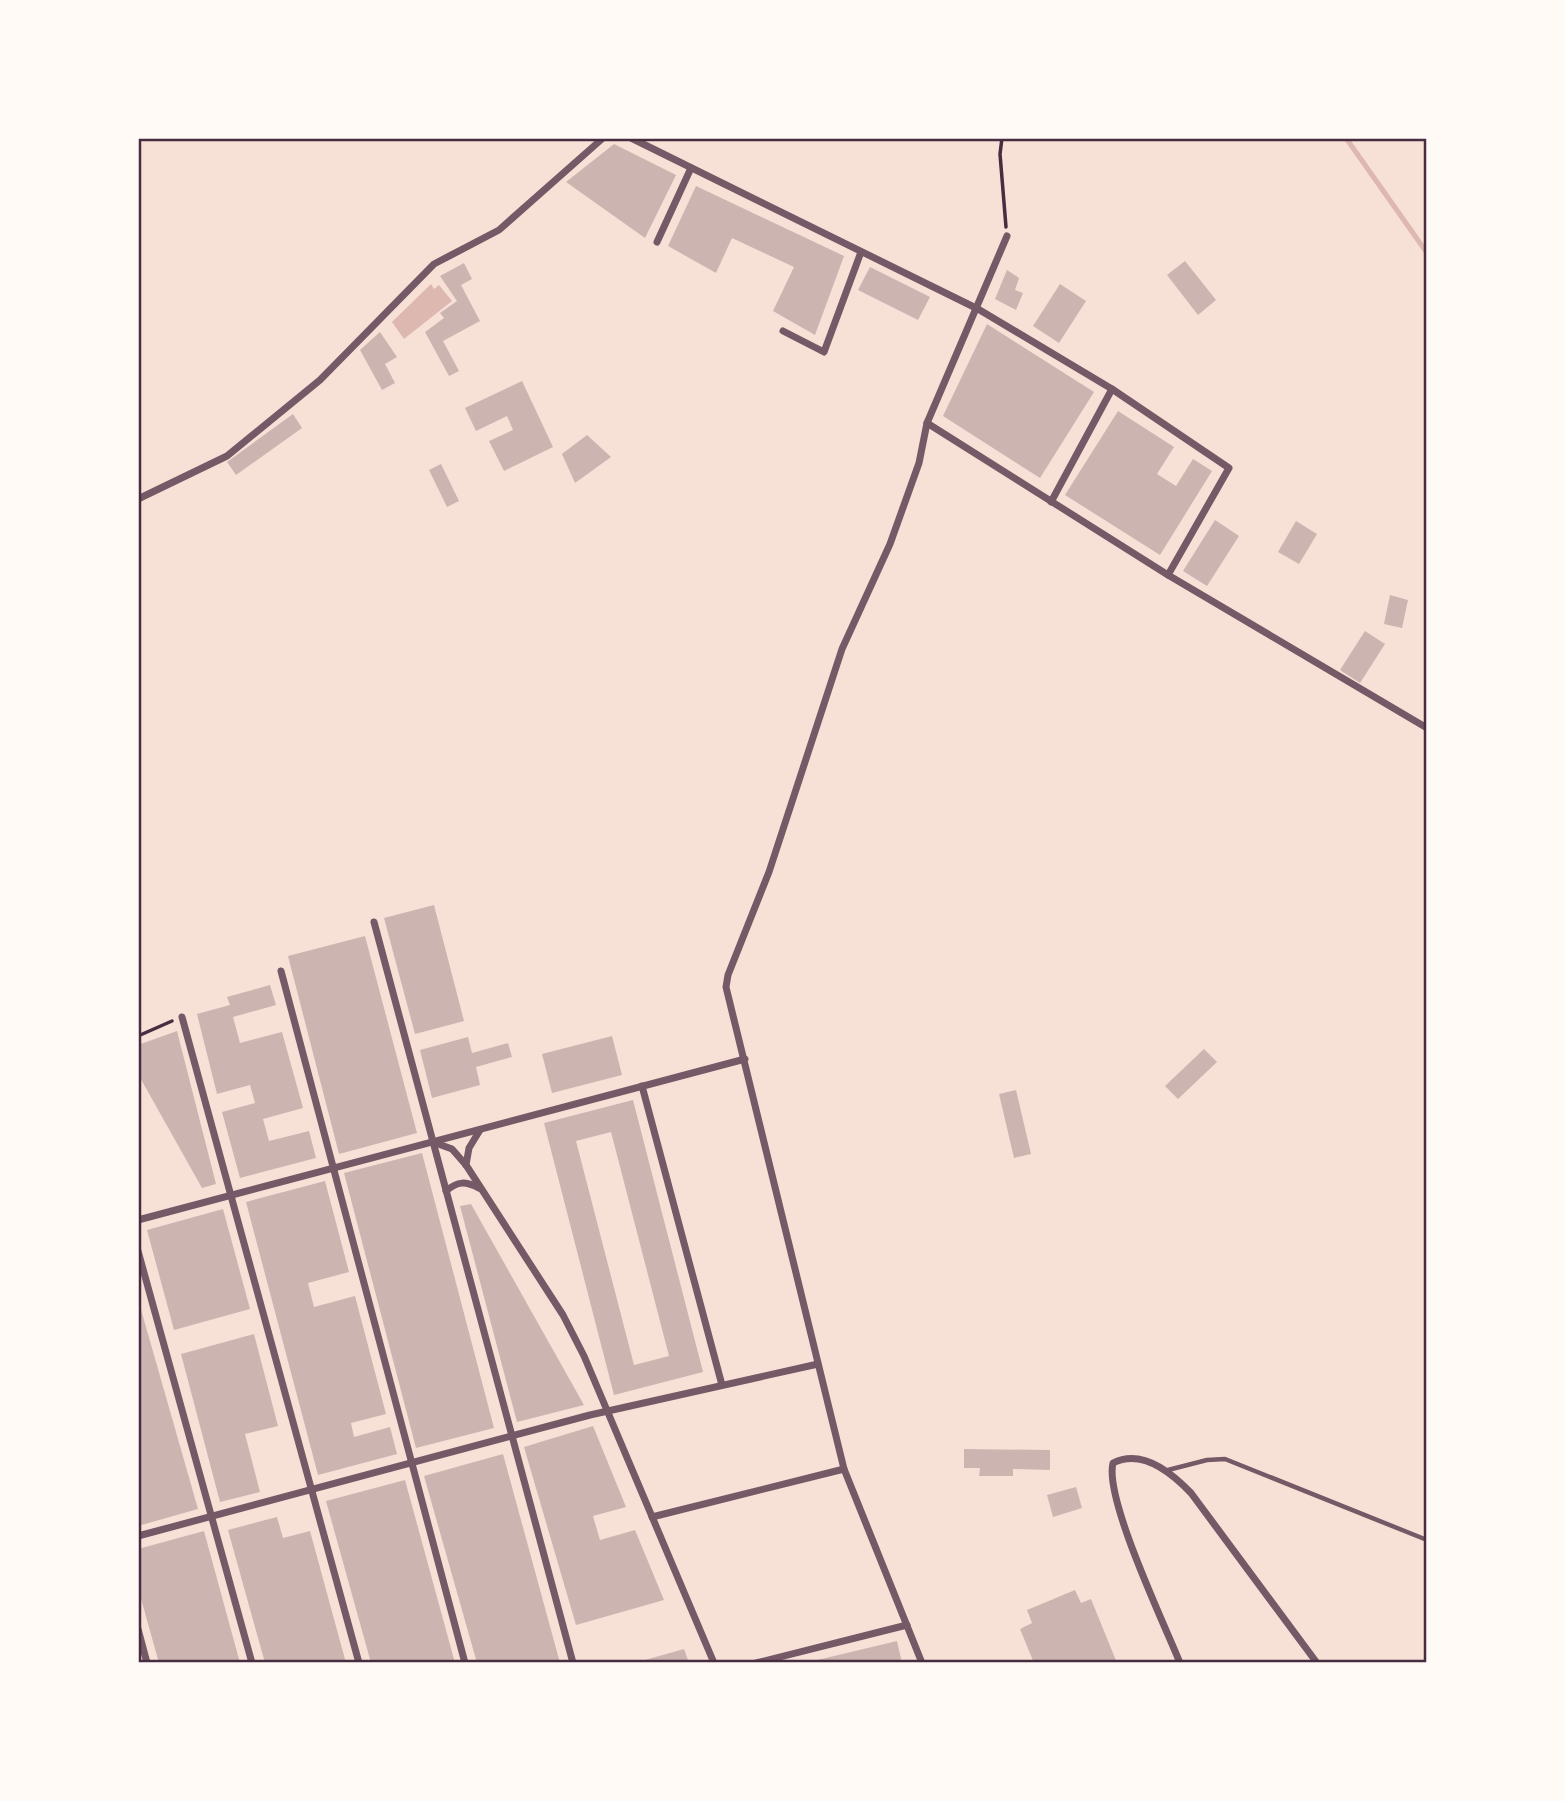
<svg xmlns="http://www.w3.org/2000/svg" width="1565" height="1801" font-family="Manrope,sans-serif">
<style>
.water{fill:#dcb8b0}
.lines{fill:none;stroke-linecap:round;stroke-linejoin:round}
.stream{stroke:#dcb8b0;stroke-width:5}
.building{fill:#ccb4b1;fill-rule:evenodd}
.path{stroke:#4a2c40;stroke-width:3.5}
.service{stroke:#755966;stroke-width:4.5}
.minor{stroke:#755966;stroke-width:7}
.neatline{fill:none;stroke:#4a2c40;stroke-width:2.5}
</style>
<rect width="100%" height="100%" fill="#f7e1d7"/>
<polygon class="water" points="431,284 434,289 439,285 452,301 404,339 392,322"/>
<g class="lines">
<polyline class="stream" points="1346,138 1427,253"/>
</g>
<g class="building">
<polygon points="614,144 676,175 645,238 566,182"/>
<polygon points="696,186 844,256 815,335 773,311 794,267 732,238 716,273 668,246"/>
<polygon points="1185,261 1216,300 1198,315 1167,275"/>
<polygon points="464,263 472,279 461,285 480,321 443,341 459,371 449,376 425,332 444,318 440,313 457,301 440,276"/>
<polygon points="870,267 930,297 918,320 858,290"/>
<polygon points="1007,270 1019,278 1015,290 1023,293 1016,310 995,299"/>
<polygon points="1060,284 1086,301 1059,343 1033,326"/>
<polygon points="987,324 1094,392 1040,478 943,416"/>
<polygon points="380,332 397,357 385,364 395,383 382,390 360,350"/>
<polygon points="522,381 553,447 504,471 489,441 513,430 507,416 476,431 465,408"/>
<polygon points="1118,411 1174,447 1157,474 1176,486 1193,459 1212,471 1160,555 1065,495"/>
<polygon points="293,414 302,428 236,475 227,462"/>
<polygon points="587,435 611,457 575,483 562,454"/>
<polygon points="441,464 459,501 447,507 429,470"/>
<polygon points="1215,520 1239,536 1207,586 1183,571"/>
<polygon points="1296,521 1317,534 1299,564 1278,552"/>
<polygon points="1390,595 1408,600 1402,628 1384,624"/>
<polygon points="1365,631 1385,644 1360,683 1340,670"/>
<polygon points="434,905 464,1021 415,1034 384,918"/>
<polygon points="365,936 417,1133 339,1154 288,956"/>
<polygon points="270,985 276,1005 233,1017 240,1043 282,1032 303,1108 263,1119 269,1141 309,1131 316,1158 240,1178 222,1112 255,1103 250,1085 217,1094 197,1014 230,1005 227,997"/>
<polygon points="177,1031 216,1184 202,1188 138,1074 138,1045"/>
<polygon points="612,1036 622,1075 552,1093 542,1054"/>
<polygon points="468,1037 472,1053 508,1043 512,1057 476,1067 480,1085 432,1098 420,1050"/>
<polygon points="1204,1049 1217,1062 1178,1099 1165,1086"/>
<polygon points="1016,1090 1031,1154 1014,1158 999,1094"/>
<path d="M633,1100L703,1372L614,1395L544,1123ZM611,1132L669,1356L634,1365L576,1141Z"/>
<polygon points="422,1153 494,1428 416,1448 344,1173"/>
<polygon points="325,1181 349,1272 308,1283 314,1307 355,1296 386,1414 351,1423 354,1437 390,1427 397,1454 318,1475 246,1202"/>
<polygon points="471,1204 584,1405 517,1422 460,1206"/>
<polygon points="223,1209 250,1309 174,1330 147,1230"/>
<polygon points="138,1299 198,1509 138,1526"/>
<polygon points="254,1334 278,1426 245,1434 260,1492 220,1502 181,1354"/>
<polygon points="593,1426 626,1507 593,1516 600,1540 635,1530 664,1600 576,1625 524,1447"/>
<polygon points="964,1449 1050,1450 1050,1470 1013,1469 1013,1476 979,1476 980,1468 964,1468"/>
<polygon points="503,1454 560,1663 477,1663 424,1476"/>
<polygon points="405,1480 455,1663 371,1663 326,1501"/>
<polygon points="1076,1487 1082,1508 1053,1517 1047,1495"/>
<polygon points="277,1517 283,1538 310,1531 346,1663 265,1663 228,1530"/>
<polygon points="204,1531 240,1663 159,1663 138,1588 138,1549"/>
<polygon points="1075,1590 1081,1603 1091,1599 1117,1663 1034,1663 1020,1629 1032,1623 1027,1610"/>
<polygon points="897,1641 902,1663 810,1663 809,1662"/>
<polygon points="684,1649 689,1663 638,1663 638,1662"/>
</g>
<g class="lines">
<g class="path">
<polyline points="1002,138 1000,154 1006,227"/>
<polyline points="138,1036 172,1021"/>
</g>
<polyline class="service" points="1168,1470 1207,1460 1225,1459 1427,1540"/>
<g class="minor">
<polyline points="631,138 978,309 1112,389 1229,468 1168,575"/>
<polyline points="657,242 691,168"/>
<polyline points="783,331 824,352 861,252"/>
<polyline points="927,423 1168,575 1427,728"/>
<polyline points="138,499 227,456 320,380 434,264 499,230 603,138"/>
<polyline points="1051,502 1112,389"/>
<polyline points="374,922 573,1663"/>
<polyline points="281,971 465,1663"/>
<polyline points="182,1017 359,1663"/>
<polyline points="642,1086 722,1385"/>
<polyline points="433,1142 452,1149 466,1165 563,1315 584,1356 714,1663"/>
<polyline points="466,1165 469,1148 480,1130"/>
<path d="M446,1191C458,1181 465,1181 479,1188"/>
<polyline points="138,1220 745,1059"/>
<polyline points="138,1251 252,1663"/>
<polyline points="652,1517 844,1469"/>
<polyline points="138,1536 590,1415 818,1364"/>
<polyline points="138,1629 147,1663"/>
<polyline points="756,1663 907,1625"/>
<polyline points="922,1663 844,1469 726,987 728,975 769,872 842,649 890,544 919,463 927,423 1007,236"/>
<path d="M1180,1663C1164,1623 1104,1498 1113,1463C1142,1448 1172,1473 1191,1493L1317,1663"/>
</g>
</g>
<rect width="1565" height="1801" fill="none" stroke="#fffaf5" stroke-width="280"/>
<rect x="140" y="140" width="1285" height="1521" class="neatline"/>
</svg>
